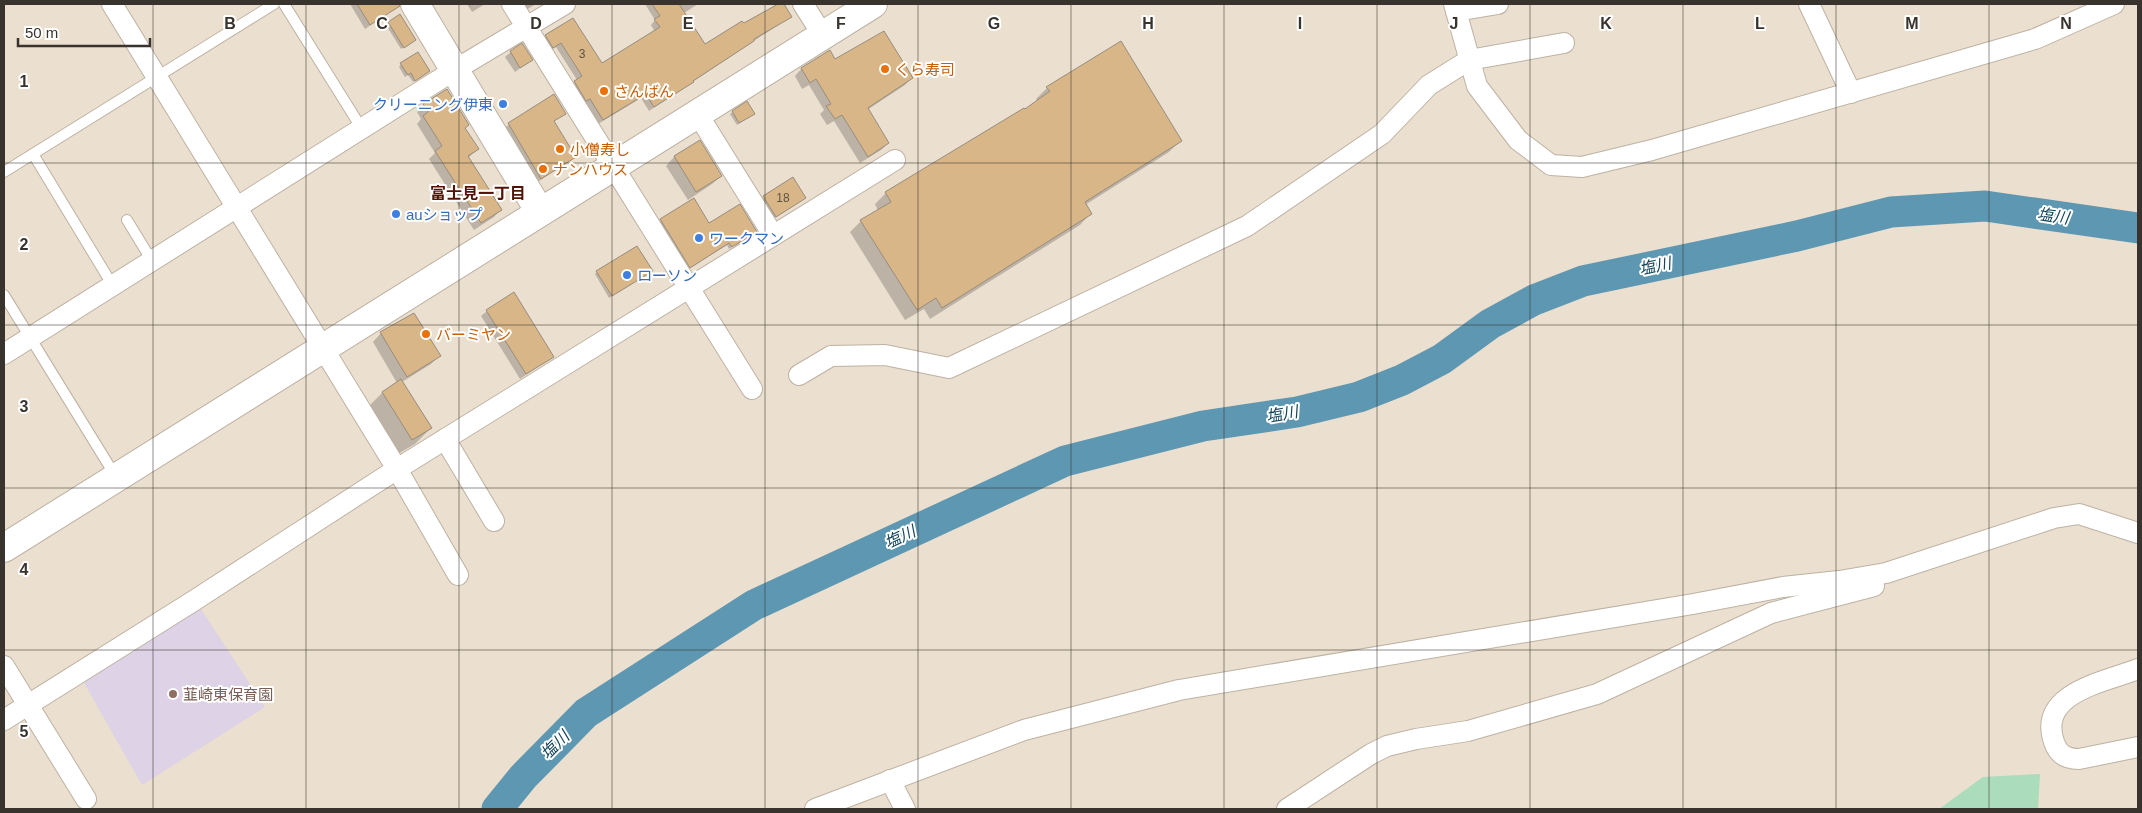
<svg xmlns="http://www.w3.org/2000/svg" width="2142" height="813" font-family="Arial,'Noto Sans JP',sans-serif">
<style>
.education{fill:#ddd2e6}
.green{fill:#abdcbb}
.shadow{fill:#0003}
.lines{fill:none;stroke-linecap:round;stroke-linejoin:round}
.river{stroke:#5d97b2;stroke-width:31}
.building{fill:#d9b688;stroke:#978c7d}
.lane-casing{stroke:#bdb2a3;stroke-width:12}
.street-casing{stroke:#bdb2a3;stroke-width:22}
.secondary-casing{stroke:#bdb2a3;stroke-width:30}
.lane{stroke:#fff;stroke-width:10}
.street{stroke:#fff;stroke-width:20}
.secondary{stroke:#fff;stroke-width:28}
.grid{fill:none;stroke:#38332d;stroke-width:1;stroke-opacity:0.55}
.food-dot{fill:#e8710a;stroke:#fff;stroke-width:2}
.shop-dot{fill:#3f7fe0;stroke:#fff;stroke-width:2}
.education-dot{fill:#8d6e63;stroke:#fff;stroke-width:2}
.labels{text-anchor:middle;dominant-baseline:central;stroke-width:4;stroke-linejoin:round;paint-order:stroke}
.number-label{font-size:12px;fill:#605444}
.food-label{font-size:15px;fill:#c56008;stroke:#fff;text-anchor:start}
.shop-label{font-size:15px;fill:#366cbe;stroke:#fff;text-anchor:start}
.education-label{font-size:15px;fill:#785e54;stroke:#fff;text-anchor:start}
.neighbourhood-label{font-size:16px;font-weight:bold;fill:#541205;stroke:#fff}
.water-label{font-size:16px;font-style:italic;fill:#134459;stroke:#fff}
.grid-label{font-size:16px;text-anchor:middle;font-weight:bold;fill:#38332d;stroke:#fff;stroke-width:4;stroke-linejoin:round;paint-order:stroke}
</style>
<rect width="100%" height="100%" fill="#ebdfcf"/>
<polygon class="education" points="197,603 265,707 142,785 83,681"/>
<polygon class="green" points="2040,774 2038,809 1939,809 1983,777"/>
<g class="shadow">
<polygon points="350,4 390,4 394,9 365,29"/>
<polygon points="467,4 485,4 472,12"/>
<polygon points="519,4 536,4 524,11"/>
<polygon points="645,4 698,4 684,13 705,46 781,4 790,17 649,111 641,98 598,124 570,87 577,80 556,47 548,52 541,40 572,19 602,65 655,32 651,25 655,20"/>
<polygon points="389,23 412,42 401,49 386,25"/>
<polygon points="1120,43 1180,141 1169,152 1085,205 1091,213 1080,225 930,319 924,309 905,320 850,232 861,221 878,211 875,204 886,193 1025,111 1038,102 1036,99 1047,88"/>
<polygon points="511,52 531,60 515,72 505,57"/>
<polygon points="829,52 835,60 911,78 905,85 867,110 888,143 881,150 860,163 834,121 827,125 820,114 824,110 809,85 802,89 795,76 801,69"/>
<polygon points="401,64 426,74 413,82 408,75 405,77 399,67"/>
<polygon points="554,95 565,113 553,122 575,157 536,183 504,128"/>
<polygon points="746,103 751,116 737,125 730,114"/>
<polygon points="424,105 478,149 468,158 501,209 494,217 474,230 429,159 435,153 417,124 421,119 417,112"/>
<polygon points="699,142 721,176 712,184 688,200 666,166 674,157"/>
<polygon points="792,179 804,198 770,221 758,202"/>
<polygon points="661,220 708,225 753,234 729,249 727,245 688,269 659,223"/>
<polygon points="597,272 649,273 609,298 595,274"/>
<polygon points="487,311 552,357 520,379 481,316"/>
<polygon points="381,333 439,356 431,364 402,382 431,428 415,444 396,455 366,409 382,393 397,383 373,342"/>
</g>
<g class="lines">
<polyline class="river" points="497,809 523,777 586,713 754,605 1065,461 1203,426 1297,412 1359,397 1402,380 1442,359 1490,324 1534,300 1583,281 1797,236 1891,212 1985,206 2138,228"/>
</g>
<g class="building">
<polygon points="357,4 399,4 400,6 370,25"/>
<polygon points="652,4 679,4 705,44 742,21 744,23 778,4 784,4 792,17 754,39 754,41 693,81 694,82 654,107 646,94 603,120 590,99 586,101 574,81 582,76 561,43 553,48 545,35 573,18 602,63 660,27 654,19 660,16"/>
<polygon points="400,14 416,40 404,48 388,22"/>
<polygon points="884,31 913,78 868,108 889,143 868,157 842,115 835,119 826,106 831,104 816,79 810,83 801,68 830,50 835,59"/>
<polygon points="1121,41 1182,141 1085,202 1092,214 942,308 936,298 917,310 860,220 891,202 885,192 1024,108 1025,109 1050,91 1046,87"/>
<polygon points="522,43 533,60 520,68 510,51"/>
<polygon points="418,52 430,71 415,81 411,73 408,75 400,63"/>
<polygon points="447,89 469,125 465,128 479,149 468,156 502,210 481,223 435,151 442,146 423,116 428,112 423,104"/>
<polygon points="554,94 566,114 554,121 576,157 541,179 508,123"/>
<polygon points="747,101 755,114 739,123 732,111"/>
<polygon points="700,140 722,176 696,192 674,156"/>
<polygon points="793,177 806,198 776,217 763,196"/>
<polygon points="694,198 709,223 740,204 757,232 732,247 729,243 690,268 660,219"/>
<polygon points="637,246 653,271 612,296 596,271"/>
<polygon points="514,292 554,357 526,374 486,310"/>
<polygon points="414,313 441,356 407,377 380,332"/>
<polygon points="401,379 432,428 412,440 382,392"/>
</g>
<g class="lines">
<g class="lane-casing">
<g id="lane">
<polyline points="284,4 362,129"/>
<polyline points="33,154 113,286"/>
<polyline points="4,172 274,4"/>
<polyline points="127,220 152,261"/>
<polyline points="4,295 116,477"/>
</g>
</g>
<g class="street-casing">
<g id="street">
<polyline points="112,4 397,469 458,575"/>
<polyline points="512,4 752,389"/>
<polyline points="803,4 822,34"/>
<polyline points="1454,4 1477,86 1518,140 1551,165 1582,167 1652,150 2035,39 2114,4"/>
<polyline points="1809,4 1851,93"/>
<polyline points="1456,11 1498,4"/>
<polyline points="697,113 773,235"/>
<polyline points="4,354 453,71 565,4"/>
<polyline points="799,375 831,356 885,355 949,368 1247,226 1382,134 1429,85 1469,60 1564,43"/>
<polyline points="445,439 494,521"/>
<polyline points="4,666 86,799"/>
<path d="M2138,669C2106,682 2037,692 2054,742C2058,754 2066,759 2079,759L2138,747"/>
<polyline points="4,720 195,600 397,469 895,160"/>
<polyline points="890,780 905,809"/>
<polyline points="815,809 1024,730 1179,690 1693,604 1783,587 1839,581 1886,573 2054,518 2079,514 2138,533"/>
<polyline points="1287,809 1371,754 1387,746 1416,739 1468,731 1597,694 1771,613 1874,586"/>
</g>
</g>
<g class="secondary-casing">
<g id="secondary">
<polyline points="415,4 540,212"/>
<polyline points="4,548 873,4"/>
</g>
</g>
<use href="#lane" class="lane"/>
<use href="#street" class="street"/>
<use href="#secondary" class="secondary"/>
</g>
<path class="grid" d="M153,4V809M306,4V809M459,4V809M612,4V809M765,4V809M918,4V809M1071,4V809M1224,4V809M1377,4V809M1530,4V809M1683,4V809M1836,4V809M1989,4V809M4,163H2138M4,325H2138M4,488H2138M4,650H2138"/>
<g class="food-dot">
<circle cx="885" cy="69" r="5"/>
<circle cx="604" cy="91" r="5"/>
<circle cx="560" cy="149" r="5"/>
<circle cx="543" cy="169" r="5"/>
<circle cx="426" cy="334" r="5"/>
</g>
<g class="shop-dot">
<circle cx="503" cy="104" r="5"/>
<circle cx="396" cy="214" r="5"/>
<circle cx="699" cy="238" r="5"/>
<circle cx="627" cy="275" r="5"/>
</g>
<circle class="education-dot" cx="173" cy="694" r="5"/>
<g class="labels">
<g class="number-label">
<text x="582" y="54">3</text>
<text x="783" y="198">18</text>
</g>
<g class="food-label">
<text x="895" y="69">くら寿司</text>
<text x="614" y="91">さんばん</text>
<text x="570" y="149">小僧寿し</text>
<text x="553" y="169">ナンハウス</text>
<text x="436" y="334">バーミヤン</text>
</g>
<g class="shop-label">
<text x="493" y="104" text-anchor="end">クリーニング伊東</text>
<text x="406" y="214">auショップ</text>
<text x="709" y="238">ワークマン</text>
<text x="637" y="275">ローソン</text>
</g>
<g class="education-label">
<text x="183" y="694">韮崎東保育園</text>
</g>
<g class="neighbourhood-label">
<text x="478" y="193">富士見一丁目</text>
</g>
<g class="water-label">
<text transform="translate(2053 216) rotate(8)">塩川</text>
<text transform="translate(1655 266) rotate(-12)">塩川</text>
<text transform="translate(1282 414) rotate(-10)">塩川</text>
<text transform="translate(900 537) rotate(-25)">塩川</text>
<text transform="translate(555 745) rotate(-45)">塩川</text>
</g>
</g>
<g class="grid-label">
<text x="230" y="29">B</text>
<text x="382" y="29">C</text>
<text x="536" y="29">D</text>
<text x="688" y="29">E</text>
<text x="841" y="29">F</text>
<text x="994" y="29">G</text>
<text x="1148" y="29">H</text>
<text x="1300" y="29">I</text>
<text x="1454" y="29">J</text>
<text x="1606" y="29">K</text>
<text x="1760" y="29">L</text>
<text x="1912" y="29">M</text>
<text x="2066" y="29">N</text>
<text x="24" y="87">1</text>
<text x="24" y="250">2</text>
<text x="24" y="412">3</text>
<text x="24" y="575">4</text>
<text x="24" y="737">5</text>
</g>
<rect width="2142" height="813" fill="none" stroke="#38332d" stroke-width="10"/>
<path d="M18 38v8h132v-8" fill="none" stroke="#38332d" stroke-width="2.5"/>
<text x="25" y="38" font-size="15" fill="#38332d" stroke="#ffffff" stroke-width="4" paint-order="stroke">50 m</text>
</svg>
